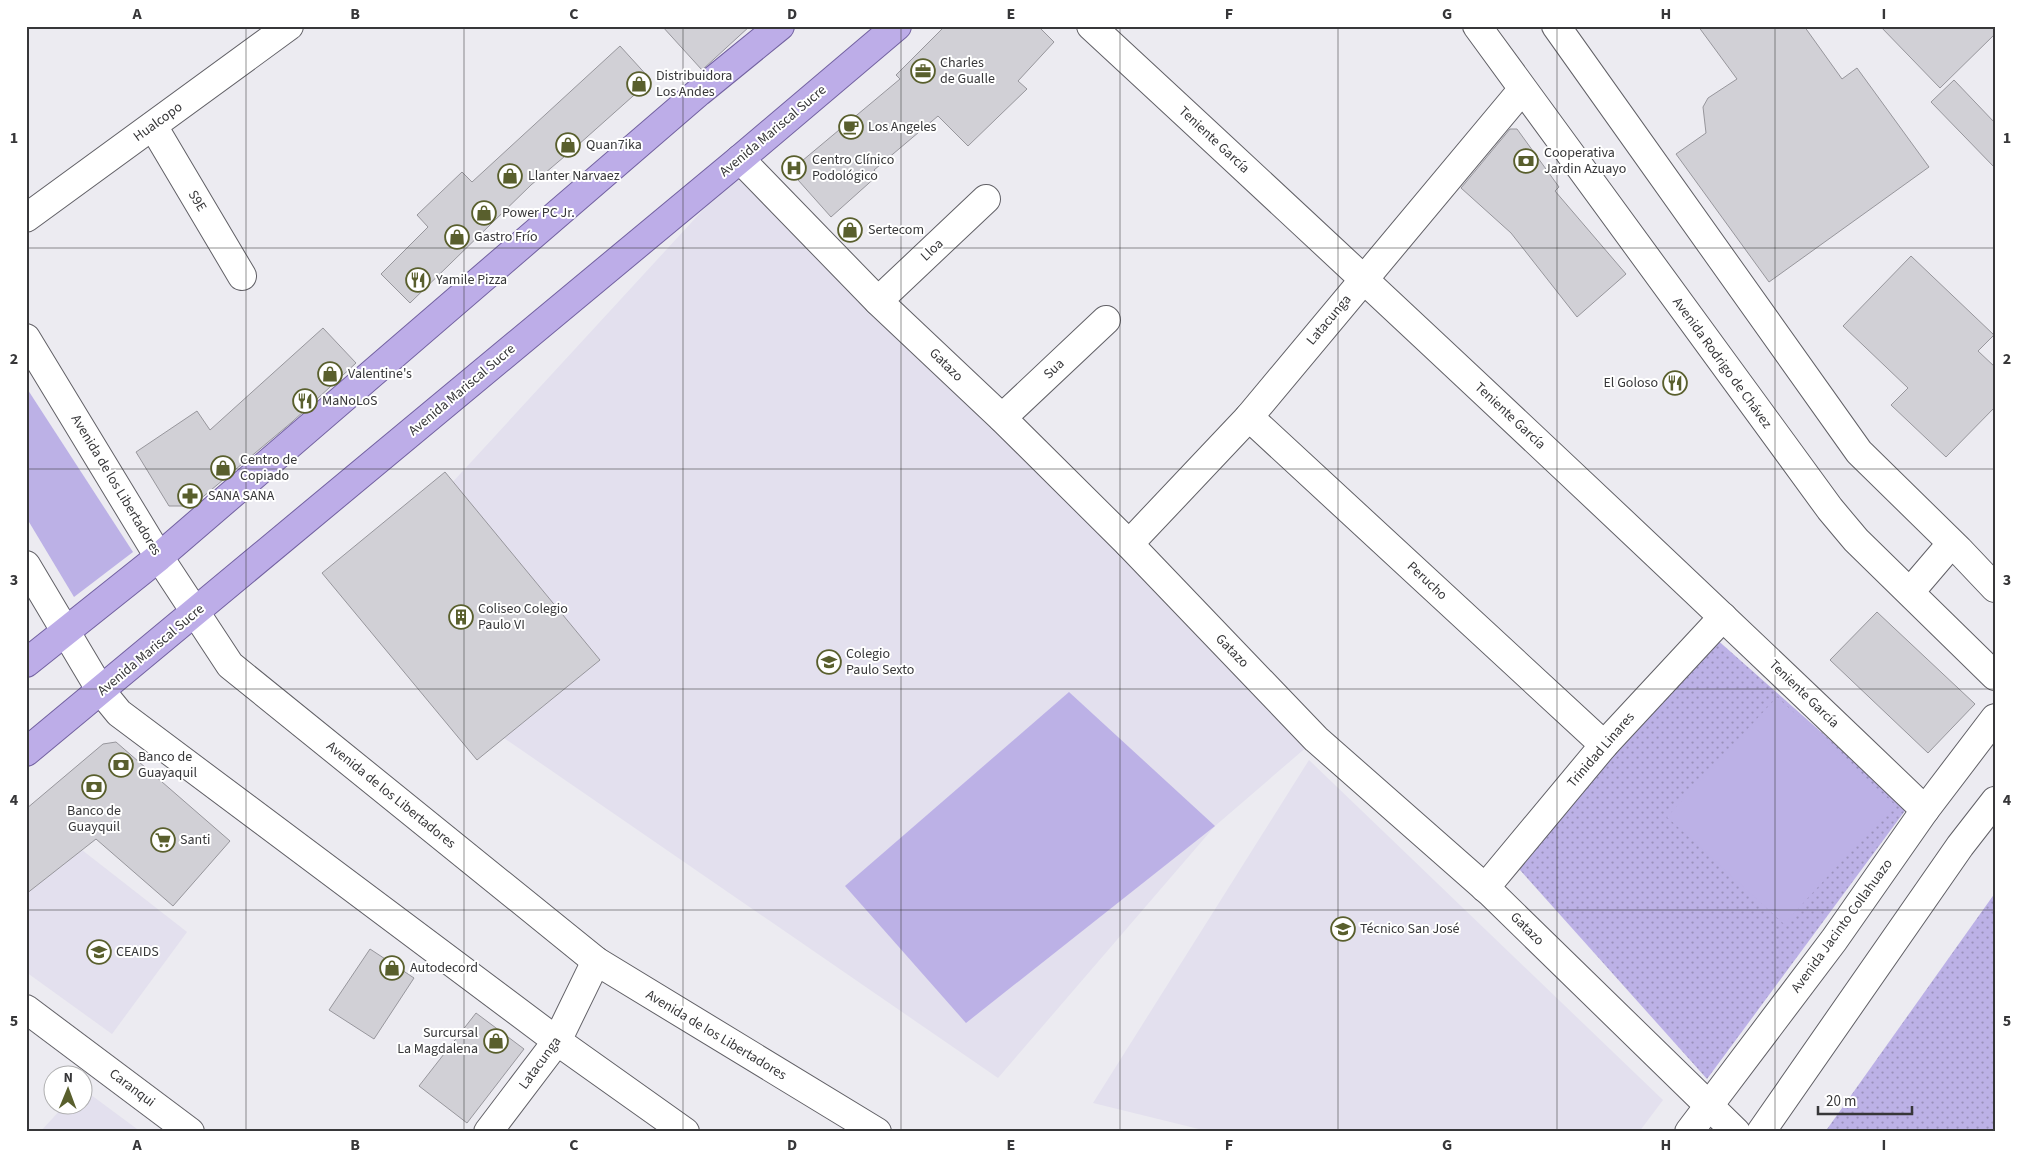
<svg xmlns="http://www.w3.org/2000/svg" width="2021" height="1158" font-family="'Source Sans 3',sans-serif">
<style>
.built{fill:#e3e0ee}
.park{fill:url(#park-dots)}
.garden{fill:#bcb1e6}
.building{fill:#d1d0d6;stroke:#97969c}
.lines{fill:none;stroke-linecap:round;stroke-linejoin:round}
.minor-casing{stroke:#616066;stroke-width:30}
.tertiary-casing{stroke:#616066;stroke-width:30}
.secondary-casing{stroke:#616066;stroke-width:30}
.primary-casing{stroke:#7261a0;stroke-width:30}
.minor{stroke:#fff;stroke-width:28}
.tertiary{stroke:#fff;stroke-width:28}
.secondary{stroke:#fff;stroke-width:28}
.primary{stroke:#bdade8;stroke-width:28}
.grid{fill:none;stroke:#373739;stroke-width:1;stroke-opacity:0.55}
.labels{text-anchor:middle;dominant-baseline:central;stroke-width:4;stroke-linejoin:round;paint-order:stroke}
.poi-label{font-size:14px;fill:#373739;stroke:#fff;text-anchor:start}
.street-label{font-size:14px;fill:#373739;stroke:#fff}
.neatline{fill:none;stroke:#373739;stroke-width:2}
.grid-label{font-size:16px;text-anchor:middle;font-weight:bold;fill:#373739}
</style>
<defs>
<pattern id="park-dots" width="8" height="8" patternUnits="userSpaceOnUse" patternTransform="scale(1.25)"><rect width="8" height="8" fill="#bcb1e6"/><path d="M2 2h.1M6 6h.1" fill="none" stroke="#9a91bb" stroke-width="1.8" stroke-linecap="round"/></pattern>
</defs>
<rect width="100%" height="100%" fill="#ecebf1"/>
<g class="built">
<polygon points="747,162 1316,739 1215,826 998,1078 488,727 346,598"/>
<polygon points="1309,760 1663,1100 1639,1132 1211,1132 1093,1103"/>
<polygon points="82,850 187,932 112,1034 26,972 26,894"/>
<polygon points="83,1089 137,1129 139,1132 40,1132 64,1106 82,1106"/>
</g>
<g class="park">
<polygon points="1714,637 1907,808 1707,1079 1512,861"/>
<polygon points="1995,893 1995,1132 1825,1132"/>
</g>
<g class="garden">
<polygon points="26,387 133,552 74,597 26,517"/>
<polygon points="1069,692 1215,826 966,1023 845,886"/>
<polygon points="1777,697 1894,804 1784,924 1667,817"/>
</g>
<g class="building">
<polygon points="662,26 750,26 702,70"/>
<polygon points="945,26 1038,26 1054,42 1018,81 1027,89 968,146 938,116 874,170 878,175 831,217 790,171 900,79 896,75"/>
<polygon points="1698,26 1804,26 1842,79 1857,68 1929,167 1769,282 1676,154 1706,133 1703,107 1708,98 1737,79"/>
<polygon points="1880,26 1995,26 1995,34 1940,88"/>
<polygon points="620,46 651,80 578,145 531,185 410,303 381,274 428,227 417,215 462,172 472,182"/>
<polygon points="1954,80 1995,123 1995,168 1931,102"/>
<polygon points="1510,129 1517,129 1559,187 1555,191 1626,274 1577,317 1511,233 1461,188"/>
<polygon points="1911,256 1994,335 1978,351 1995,367 1995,407 1946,457 1891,405 1908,388 1843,326"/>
<polygon points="323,328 356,363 292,422 192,506 169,506 136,452 197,411 210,430"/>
<polygon points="445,472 600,660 477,760 322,573"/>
<polygon points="1877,612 1975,704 1928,753 1830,660"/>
<polygon points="116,742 230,841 173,906 96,839 26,894 26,809 103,744"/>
<polygon points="370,949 414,978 374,1039 329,1010"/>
<polygon points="476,1013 524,1049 467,1123 419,1086"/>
</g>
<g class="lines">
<g class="minor-casing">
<g id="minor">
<path d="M1091,26C1371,285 1650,546 1925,810"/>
<polyline points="153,126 242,276"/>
<polyline points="740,159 878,301 1002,418 1129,544 1316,739 1491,893 1736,1132"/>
<polyline points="26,218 289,26"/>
<polyline points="878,301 986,199"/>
<polyline points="1249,417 1604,745"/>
<polyline points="1002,418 1106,320"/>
<polyline points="1129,544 1249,417 1522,90"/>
<polyline points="1485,888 1604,745 1723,617"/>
<polyline points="26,1009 190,1132"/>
<polyline points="488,1132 557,1041 596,961"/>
</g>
</g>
<g class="tertiary-casing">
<g id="tertiary">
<polyline points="26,338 159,557 230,665 596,961 877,1132"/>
<polyline points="26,565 101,691 119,713 557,1041 685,1132"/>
<polyline points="1689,1132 1834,940 1925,810 1995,718"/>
<polyline points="1761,1132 1960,846 1995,801"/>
</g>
</g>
<g class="secondary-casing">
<g id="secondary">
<polyline points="1477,26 1830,509 1856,540 1995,676"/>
<polyline points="1556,26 1859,452 1959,550 1995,588"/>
<polyline points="1910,592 1951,544"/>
</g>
</g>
<g class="primary-casing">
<g id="primary">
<polyline points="26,663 159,557 699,92 780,26"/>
<polyline points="26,752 740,159 897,26"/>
</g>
</g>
<use href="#minor" class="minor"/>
<use href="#tertiary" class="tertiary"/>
<use href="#secondary" class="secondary"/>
<use href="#primary" class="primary"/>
</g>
<path class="grid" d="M246,26V1132M464,26V1132M683,26V1132M901,26V1132M1120,26V1132M1338,26V1132M1557,26V1132M1775,26V1132M26,248H1995M26,469H1995M26,689H1995M26,910H1995"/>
<defs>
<g id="office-ring" transform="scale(1.25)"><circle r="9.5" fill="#fff" stroke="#595f2d" stroke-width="1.5"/><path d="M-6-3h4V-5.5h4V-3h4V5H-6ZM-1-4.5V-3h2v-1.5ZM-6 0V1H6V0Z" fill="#595f2d"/></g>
<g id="shop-ring" transform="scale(1.25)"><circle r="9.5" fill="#fff" stroke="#595f2d" stroke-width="1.5"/><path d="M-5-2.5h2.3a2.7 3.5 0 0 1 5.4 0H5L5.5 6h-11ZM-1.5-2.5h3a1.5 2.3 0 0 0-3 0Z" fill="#595f2d"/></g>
<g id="cafe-ring" transform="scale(1.25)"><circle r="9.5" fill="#fff" stroke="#595f2d" stroke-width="1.5"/><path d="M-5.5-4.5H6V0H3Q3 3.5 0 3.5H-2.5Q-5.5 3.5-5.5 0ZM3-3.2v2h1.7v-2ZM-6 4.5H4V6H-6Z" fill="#595f2d"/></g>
<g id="bank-ring" transform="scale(1.25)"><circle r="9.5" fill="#fff" stroke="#595f2d" stroke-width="1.5"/><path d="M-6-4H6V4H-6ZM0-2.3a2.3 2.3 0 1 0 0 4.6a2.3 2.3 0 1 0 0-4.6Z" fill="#595f2d"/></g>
<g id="hospital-ring" transform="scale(1.25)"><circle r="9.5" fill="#fff" stroke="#595f2d" stroke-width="1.5"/><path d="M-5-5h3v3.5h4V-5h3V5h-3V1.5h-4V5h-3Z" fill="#595f2d"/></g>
<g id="restaurant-ring" transform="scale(1.25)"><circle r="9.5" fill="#fff" stroke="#595f2d" stroke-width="1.5"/><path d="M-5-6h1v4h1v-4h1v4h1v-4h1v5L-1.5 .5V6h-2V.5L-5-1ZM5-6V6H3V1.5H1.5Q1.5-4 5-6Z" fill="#595f2d"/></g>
<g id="pharmacy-ring" transform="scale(1.25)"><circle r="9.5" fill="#fff" stroke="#595f2d" stroke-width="1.5"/><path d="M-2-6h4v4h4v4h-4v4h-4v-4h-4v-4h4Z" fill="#595f2d"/></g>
<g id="building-ring" transform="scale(1.25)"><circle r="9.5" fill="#fff" stroke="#595f2d" stroke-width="1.5"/><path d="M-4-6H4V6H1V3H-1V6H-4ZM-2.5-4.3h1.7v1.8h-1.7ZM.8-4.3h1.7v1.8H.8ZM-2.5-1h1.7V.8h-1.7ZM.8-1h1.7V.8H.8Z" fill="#595f2d"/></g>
<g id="university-ring" transform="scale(1.25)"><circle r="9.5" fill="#fff" stroke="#595f2d" stroke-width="1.5"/><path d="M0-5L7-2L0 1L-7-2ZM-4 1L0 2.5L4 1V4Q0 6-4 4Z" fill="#595f2d"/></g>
<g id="supermarket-ring" transform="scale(1.25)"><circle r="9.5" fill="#fff" stroke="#595f2d" stroke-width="1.5"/><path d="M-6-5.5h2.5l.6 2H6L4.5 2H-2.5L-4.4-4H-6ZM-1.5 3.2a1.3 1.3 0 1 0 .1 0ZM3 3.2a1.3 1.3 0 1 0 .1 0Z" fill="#595f2d"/></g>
<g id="school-ring" transform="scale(1.25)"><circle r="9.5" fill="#fff" stroke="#595f2d" stroke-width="1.5"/><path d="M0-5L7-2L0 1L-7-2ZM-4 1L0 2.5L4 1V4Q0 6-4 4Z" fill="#595f2d"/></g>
</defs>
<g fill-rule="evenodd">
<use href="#office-ring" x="923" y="71"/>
<use href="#shop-ring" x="639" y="84"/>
<use href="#cafe-ring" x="851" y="127"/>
<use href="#shop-ring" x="568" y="145"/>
<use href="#bank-ring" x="1526" y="161"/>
<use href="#hospital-ring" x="794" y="168"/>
<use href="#shop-ring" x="510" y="176"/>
<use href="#shop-ring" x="484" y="213"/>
<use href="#shop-ring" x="850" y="230"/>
<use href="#shop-ring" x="457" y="237"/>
<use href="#restaurant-ring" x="418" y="280"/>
<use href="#shop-ring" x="330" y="374"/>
<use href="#restaurant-ring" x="1675" y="383"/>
<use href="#restaurant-ring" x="305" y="401"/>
<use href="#shop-ring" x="223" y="468"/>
<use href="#pharmacy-ring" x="190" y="496"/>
<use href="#building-ring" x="461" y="617"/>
<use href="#university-ring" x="829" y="662"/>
<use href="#bank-ring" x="121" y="765"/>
<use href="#bank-ring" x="94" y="787"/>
<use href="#supermarket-ring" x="163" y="840"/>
<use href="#university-ring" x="1343" y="929"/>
<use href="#school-ring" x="99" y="952"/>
<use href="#shop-ring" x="392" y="968"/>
<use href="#shop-ring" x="496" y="1041"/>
</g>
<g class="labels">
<g class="poi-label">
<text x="940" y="63">Charles<tspan x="940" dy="16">de Gualle</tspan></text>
<text x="656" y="76">Distribuidora<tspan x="656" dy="16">Los Andes</tspan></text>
<text x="868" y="127">Los Angeles</text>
<text x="586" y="145">Quan7ika</text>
<text x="1544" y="153">Cooperativa<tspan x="1544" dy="16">Jardin Azuayo</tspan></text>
<text x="812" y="160">Centro Clínico<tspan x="812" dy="16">Podológico</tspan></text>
<text x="528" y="176">Llanter Narvaez</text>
<text x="502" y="213">Power PC Jr.</text>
<text x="868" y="230">Sertecom</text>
<text x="474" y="237">Gastro Frío</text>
<text x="436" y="280">Yamile Pizza</text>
<text x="348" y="374">Valentine's</text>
<text x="1658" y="383" text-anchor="end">El Goloso</text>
<text x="322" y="401">MaNoLoS</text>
<text x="240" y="460">Centro de<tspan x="240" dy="16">Copiado</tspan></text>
<text x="208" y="496">SANA SANA</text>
<text x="478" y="609">Coliseo Colegio<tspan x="478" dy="16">Paulo VI</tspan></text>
<text x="846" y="654">Colegio<tspan x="846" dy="16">Paulo Sexto</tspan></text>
<text x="138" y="757">Banco de<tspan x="138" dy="16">Guayaquil</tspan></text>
<text x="94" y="811" text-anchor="middle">Banco de<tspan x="94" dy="16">Guayquil</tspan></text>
<text x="180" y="840">Santi</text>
<text x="1360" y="929">Técnico San José</text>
<text x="116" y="952">CEAIDS</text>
<text x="410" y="968">Autodecord</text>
<text x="478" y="1033" text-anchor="end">Surcursal<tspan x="478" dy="16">La Magdalena</tspan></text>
</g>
<g class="street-label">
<text transform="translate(158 122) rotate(-36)">Hualcopo</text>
<text transform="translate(773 131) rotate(-40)">Avenida Mariscal Sucre</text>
<text transform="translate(1214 140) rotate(43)">Teniente García</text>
<text transform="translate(197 201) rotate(59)">S9E</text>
<text transform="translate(932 250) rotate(-43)">Lloa</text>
<text transform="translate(1329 320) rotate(-50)">Latacunga</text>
<text transform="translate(1722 363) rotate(54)">Avenida Rodrigo de Chávez</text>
<text transform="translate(946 365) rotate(44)">Gatazo</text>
<text transform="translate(1054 369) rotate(-43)">Sua</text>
<text transform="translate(462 390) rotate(-40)">Avenida Mariscal Sucre</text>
<text transform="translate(1510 416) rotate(43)">Teniente García</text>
<text transform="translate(116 485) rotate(59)">Avenida de los Libertadores</text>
<text transform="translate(1427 581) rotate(43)">Perucho</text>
<text transform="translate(151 650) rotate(-40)">Avenida Mariscal Sucre</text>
<text transform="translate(1232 651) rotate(46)">Gatazo</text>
<text transform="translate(1804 694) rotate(44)">Teniente García</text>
<text transform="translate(1601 750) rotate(-49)">Trinidad Linares</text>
<text transform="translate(391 795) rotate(39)">Avenida de los Libertadores</text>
<text transform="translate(1842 926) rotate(-54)">Avenida Jacinto Collahuazo</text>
<text transform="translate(1527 929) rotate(44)">Gatazo</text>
<text transform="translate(716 1035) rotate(31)">Avenida de los Libertadores</text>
<text transform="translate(540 1063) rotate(-54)">Latacunga</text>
<text transform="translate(132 1088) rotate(37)">Caranqui</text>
</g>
</g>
<rect width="2021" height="1158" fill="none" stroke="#ffffff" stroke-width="55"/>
<g transform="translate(68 1090) rotate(1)"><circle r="24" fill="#ffffff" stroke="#afafb0"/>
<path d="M0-4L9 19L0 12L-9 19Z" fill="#595f2d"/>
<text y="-8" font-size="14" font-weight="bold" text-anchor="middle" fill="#373739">N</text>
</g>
<path d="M1818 1106v8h94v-8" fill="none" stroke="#373739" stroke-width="2.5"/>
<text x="1826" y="1106" font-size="15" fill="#373739" stroke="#ffffff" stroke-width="4" paint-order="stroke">20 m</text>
<rect x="28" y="28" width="1966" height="1102" class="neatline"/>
<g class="grid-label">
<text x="137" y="19">A</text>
<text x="355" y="19">B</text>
<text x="574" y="19">C</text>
<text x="792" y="19">D</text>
<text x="1011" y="19">E</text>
<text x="1229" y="19">F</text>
<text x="1447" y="19">G</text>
<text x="1666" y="19">H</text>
<text x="1884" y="19">I</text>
<text x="14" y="143">1</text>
<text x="2007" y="143">1</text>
<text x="14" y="364">2</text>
<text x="2007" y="364">2</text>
<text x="14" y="585">3</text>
<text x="2007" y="585">3</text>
<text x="14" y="805">4</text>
<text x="2007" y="805">4</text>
<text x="14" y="1026">5</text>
<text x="2007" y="1026">5</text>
<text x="137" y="1150">A</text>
<text x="355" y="1150">B</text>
<text x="574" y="1150">C</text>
<text x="792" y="1150">D</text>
<text x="1011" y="1150">E</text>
<text x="1229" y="1150">F</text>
<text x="1447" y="1150">G</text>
<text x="1666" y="1150">H</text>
<text x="1884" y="1150">I</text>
</g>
</svg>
